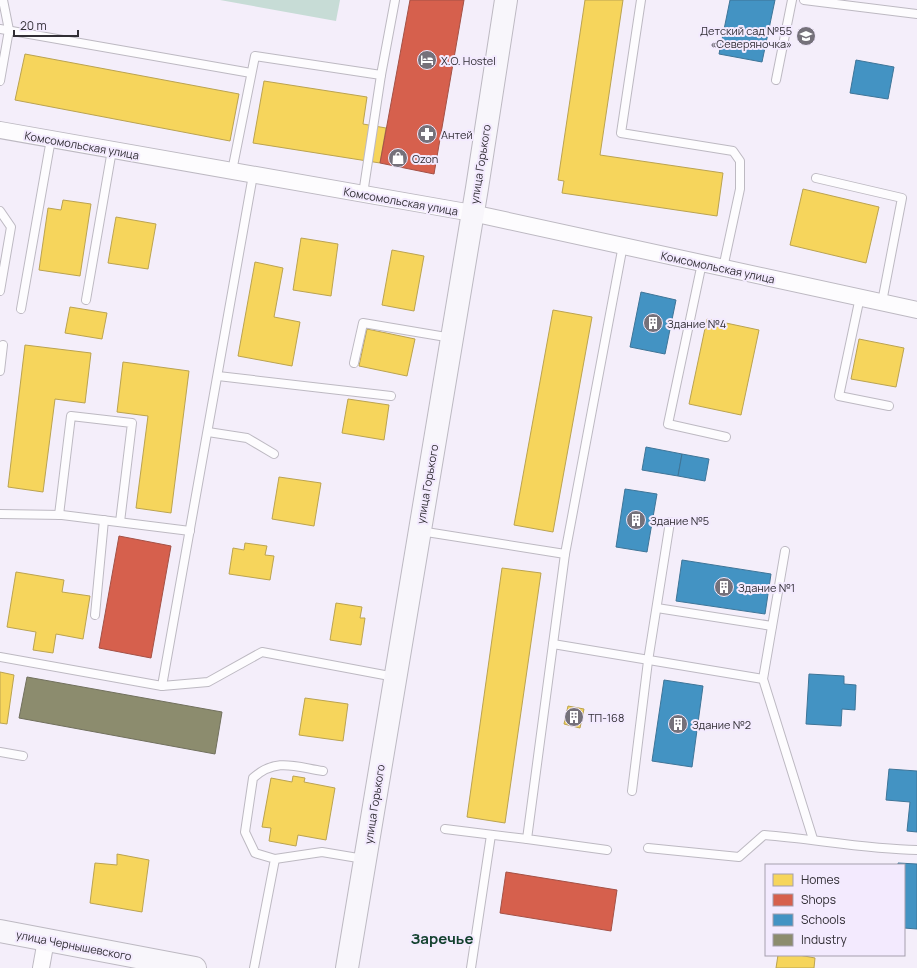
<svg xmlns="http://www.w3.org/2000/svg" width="917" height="968" font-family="Manrope,sans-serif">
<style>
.green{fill:#c7dcd6}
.homes{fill:#f6d55c;stroke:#bba350}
.shops{fill:#d6604d;stroke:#a45146}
.schools{fill:#4393c3;stroke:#3e7598}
.industry{fill:#8c8c6e;stroke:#71705d}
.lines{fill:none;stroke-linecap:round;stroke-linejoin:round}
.lane-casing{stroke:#bdb9c2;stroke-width:10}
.street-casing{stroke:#bdb9c2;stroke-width:18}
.secondary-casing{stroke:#bdb9c2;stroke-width:24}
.lane{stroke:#fdfcfe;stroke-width:8}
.street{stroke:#fdfcfe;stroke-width:16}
.secondary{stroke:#f8f6fb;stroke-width:22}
.labels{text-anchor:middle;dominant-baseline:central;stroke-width:4;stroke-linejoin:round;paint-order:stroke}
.poi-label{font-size:11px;fill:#312e35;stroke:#f3eafe;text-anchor:start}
.street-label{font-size:11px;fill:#312e35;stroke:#f3eafe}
.district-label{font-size:15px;font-weight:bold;fill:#13412e;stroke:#f3eafe}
</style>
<rect width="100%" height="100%" fill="#f4eefa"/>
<polygon class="green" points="220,0 340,0 336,21"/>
<g class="homes">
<polygon points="585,0 623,0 600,155 723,173 717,216 562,193 564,181 558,180"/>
<polygon points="25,54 239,94 230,141 15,100"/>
<polygon points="264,81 367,97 363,124 386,128 380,163 253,143"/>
<polygon points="803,189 879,207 866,263 790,245"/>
<polygon points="63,200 91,204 80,276 39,270 48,208 61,210"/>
<polygon points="116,217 156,224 148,269 108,263"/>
<polygon points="301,238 338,244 331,296 293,290"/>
<polygon points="392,250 424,256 414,311 382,305"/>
<polygon points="255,262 283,268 274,317 300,322 292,366 238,356"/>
<polygon points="70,307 107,313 102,339 65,333"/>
<polygon points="553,310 592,317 553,532 514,525"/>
<polygon points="707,319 759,330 741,415 689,404"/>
<polygon points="367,329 415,339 407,376 359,366"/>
<polygon points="859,339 904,348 896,387 851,379"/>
<polygon points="25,345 91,353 85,403 55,399 43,492 8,487"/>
<polygon points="123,362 189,371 171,513 136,508 148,416 117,412"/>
<polygon points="348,399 389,405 384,440 342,433"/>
<polygon points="279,477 321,483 314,526 272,519"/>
<polygon points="245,543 267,546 265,555 274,556 270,580 229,574 233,548 244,550"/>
<polygon points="502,568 541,573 505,823 467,817"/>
<polygon points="16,572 64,580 62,592 90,596 83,639 56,634 53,653 33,650 36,632 7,627"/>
<polygon points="336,603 362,607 360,618 365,618 361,645 330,640"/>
<polygon points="0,672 14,675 7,724 0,723"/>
<polygon points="305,698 348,704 343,741 299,735"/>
<polygon points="568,706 584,709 580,728 564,724"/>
<polygon points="293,776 305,778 304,782 335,788 326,840 298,835 296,846 269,841 271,828 262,827 271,778 292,782"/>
<polygon points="117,854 149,860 142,912 90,903 95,863 117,865"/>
<polygon points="778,955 799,955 815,958 814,968 776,968"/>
</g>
<g class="shops">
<polygon points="410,0 464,0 434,174 380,163"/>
<polygon points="119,536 171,546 151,658 99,648"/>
<polygon points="506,872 617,890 611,931 500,913"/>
</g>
<g class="schools">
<polygon points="730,0 775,0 762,62 719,54"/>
<polygon points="856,60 894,67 888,99 850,93"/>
<polygon points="641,292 676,300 665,354 630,347"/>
<polygon points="646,447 682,454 678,476 642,470"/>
<polygon points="682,454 709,459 705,481 678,476"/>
<polygon points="625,489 657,494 647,552 616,547"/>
<polygon points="682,560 771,574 765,614 676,601"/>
<polygon points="809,674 844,676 844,684 856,685 855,710 842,709 841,726 806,724"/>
<polygon points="664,680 703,686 692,767 652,761"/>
<polygon points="889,769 917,771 917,832 907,831 910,802 886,800"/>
<polygon points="898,863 917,864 917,929 904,928 904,865 898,865"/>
</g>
<polygon class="industry" points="27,677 222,712 215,754 19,718"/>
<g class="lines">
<g class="lane-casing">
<g id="lane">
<polyline points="641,0 621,133 733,151 740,161 740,189 723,268"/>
<polyline points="804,0 917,14"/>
<polyline points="0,29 251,73"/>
<polyline points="776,80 792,0"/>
<polyline points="0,81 9,30 3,0"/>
<polyline points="232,171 255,56 381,75 395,0"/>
<polyline points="816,178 902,198 882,302"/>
<polyline points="363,194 381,75"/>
<polyline points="0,211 11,227 0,291"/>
<polyline points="702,263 668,424 726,437"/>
<polyline points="860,297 839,396 889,406"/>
<polyline points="86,300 112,150"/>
<polyline points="21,309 51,139"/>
<polyline points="354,363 363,323 452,338"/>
<polyline points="0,371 3,345"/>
<polyline points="218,376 391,396"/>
<polyline points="208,432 247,438 274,454"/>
<polyline points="0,514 62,515 190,531"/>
<polyline points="59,515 71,416 132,423 120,522"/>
<polyline points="420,531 565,554"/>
<polyline points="785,551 763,679 813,839"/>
<polyline points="657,608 772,626"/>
<polyline points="95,615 104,520"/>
<polyline points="553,644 763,679"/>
<polyline points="0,657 162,686 208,682 262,652 395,677"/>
<polyline points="162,686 253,175"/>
<polyline points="0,752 23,756"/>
<polyline points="632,791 648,661 670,522"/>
<polyline points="445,829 527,839"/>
<path d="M648,848L739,857L764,835C815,839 866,849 917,850"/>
<polyline points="607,850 527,839 565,554 623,245"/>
<polyline points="275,859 322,852 364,859"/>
<path d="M254,968L275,859L255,853L245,832L253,778C276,757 296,767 323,771"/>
<polyline points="471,968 491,835"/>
</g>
</g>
<g class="street-casing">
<g id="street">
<polyline points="0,130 472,213 917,310"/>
<polyline points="41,968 46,940"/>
</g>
</g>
<g class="secondary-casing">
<g id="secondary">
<polyline points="0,931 195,968"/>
<polyline points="347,968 477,188 506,0"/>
</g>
</g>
<use href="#lane" class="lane"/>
<use href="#street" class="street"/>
<use href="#secondary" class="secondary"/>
</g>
<defs>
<g id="school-disc" transform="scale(1)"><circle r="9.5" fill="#75717a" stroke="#f3eafe"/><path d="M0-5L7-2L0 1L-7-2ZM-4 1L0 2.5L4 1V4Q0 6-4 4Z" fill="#fff"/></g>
<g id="hotel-disc" transform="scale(1)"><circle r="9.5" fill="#75717a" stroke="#f3eafe"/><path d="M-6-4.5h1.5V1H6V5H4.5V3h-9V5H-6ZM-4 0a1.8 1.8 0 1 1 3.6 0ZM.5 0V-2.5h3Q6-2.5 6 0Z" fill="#fff"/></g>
<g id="pharmacy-disc" transform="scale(1)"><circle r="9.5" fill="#75717a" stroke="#f3eafe"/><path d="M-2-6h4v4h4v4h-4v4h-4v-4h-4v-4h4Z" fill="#fff"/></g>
<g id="shop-disc" transform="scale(1)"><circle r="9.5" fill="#75717a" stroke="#f3eafe"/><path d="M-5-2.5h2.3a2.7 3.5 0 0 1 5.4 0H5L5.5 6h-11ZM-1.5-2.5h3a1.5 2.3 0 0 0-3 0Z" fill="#fff"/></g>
<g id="building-disc" transform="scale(1)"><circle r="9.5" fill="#75717a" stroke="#f3eafe"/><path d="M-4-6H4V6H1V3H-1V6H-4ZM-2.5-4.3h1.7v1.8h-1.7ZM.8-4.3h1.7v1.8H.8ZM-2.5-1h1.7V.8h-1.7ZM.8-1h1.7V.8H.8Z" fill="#fff"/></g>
</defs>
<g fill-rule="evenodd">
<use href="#school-disc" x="806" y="36"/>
<use href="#hotel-disc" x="427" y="60"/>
<use href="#pharmacy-disc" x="427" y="134"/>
<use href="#shop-disc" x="398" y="158"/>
<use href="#building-disc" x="653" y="323"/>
<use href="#building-disc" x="636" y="520"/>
<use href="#building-disc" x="724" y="587"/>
<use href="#building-disc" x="574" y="717"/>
<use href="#building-disc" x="678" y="724"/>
</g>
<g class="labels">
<g class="poi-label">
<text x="792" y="30" text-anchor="end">Детский сад №55<tspan x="792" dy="13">«Северяночка»</tspan></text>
<text x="441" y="60">X.O. Hostel</text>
<text x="441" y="134">Антей</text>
<text x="412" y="158">Ozon</text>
<text x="667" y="323">Здание №4</text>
<text x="650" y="520">Здание №5</text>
<text x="738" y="587">Здание №1</text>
<text x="588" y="717">ТП-168</text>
<text x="692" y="724">Здание №2</text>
</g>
<g class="street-label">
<text transform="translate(82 145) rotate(10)">Комсомольская улица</text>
<text transform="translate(480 164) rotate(-81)">улица Горького</text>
<text transform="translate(401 201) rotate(10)">Комсомольская улица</text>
<text transform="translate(718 267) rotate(12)">Комсомольская улица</text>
<text transform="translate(427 484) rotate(-80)">улица Горького</text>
<text transform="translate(374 804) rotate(-81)">улица Горького</text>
<text transform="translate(74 945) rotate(11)">улица Чернышевского</text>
</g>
<g class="district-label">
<text x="442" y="938">Заречье</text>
</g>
</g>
<rect x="765" y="864" width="140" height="92" fill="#f3eafe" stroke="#a59fae"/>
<rect x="773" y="874" width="20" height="12" fill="#f6d55c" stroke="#a59fae"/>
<text x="801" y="884" font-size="12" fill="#312e35">Homes</text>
<rect x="773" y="894" width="20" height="12" fill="#d6604d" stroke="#a59fae"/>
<text x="801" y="904" font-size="12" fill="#312e35">Shops</text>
<rect x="773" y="914" width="20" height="12" fill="#4393c3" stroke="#a59fae"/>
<text x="801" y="924" font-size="12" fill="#312e35">Schools</text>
<rect x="773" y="934" width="20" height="12" fill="#8c8c6e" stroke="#a59fae"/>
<text x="801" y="944" font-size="12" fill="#312e35">Industry</text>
<path d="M14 30v6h64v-6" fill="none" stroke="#312e35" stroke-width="2"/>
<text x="20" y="30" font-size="12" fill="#312e35" stroke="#f3eafe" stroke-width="3" paint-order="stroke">20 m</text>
</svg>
